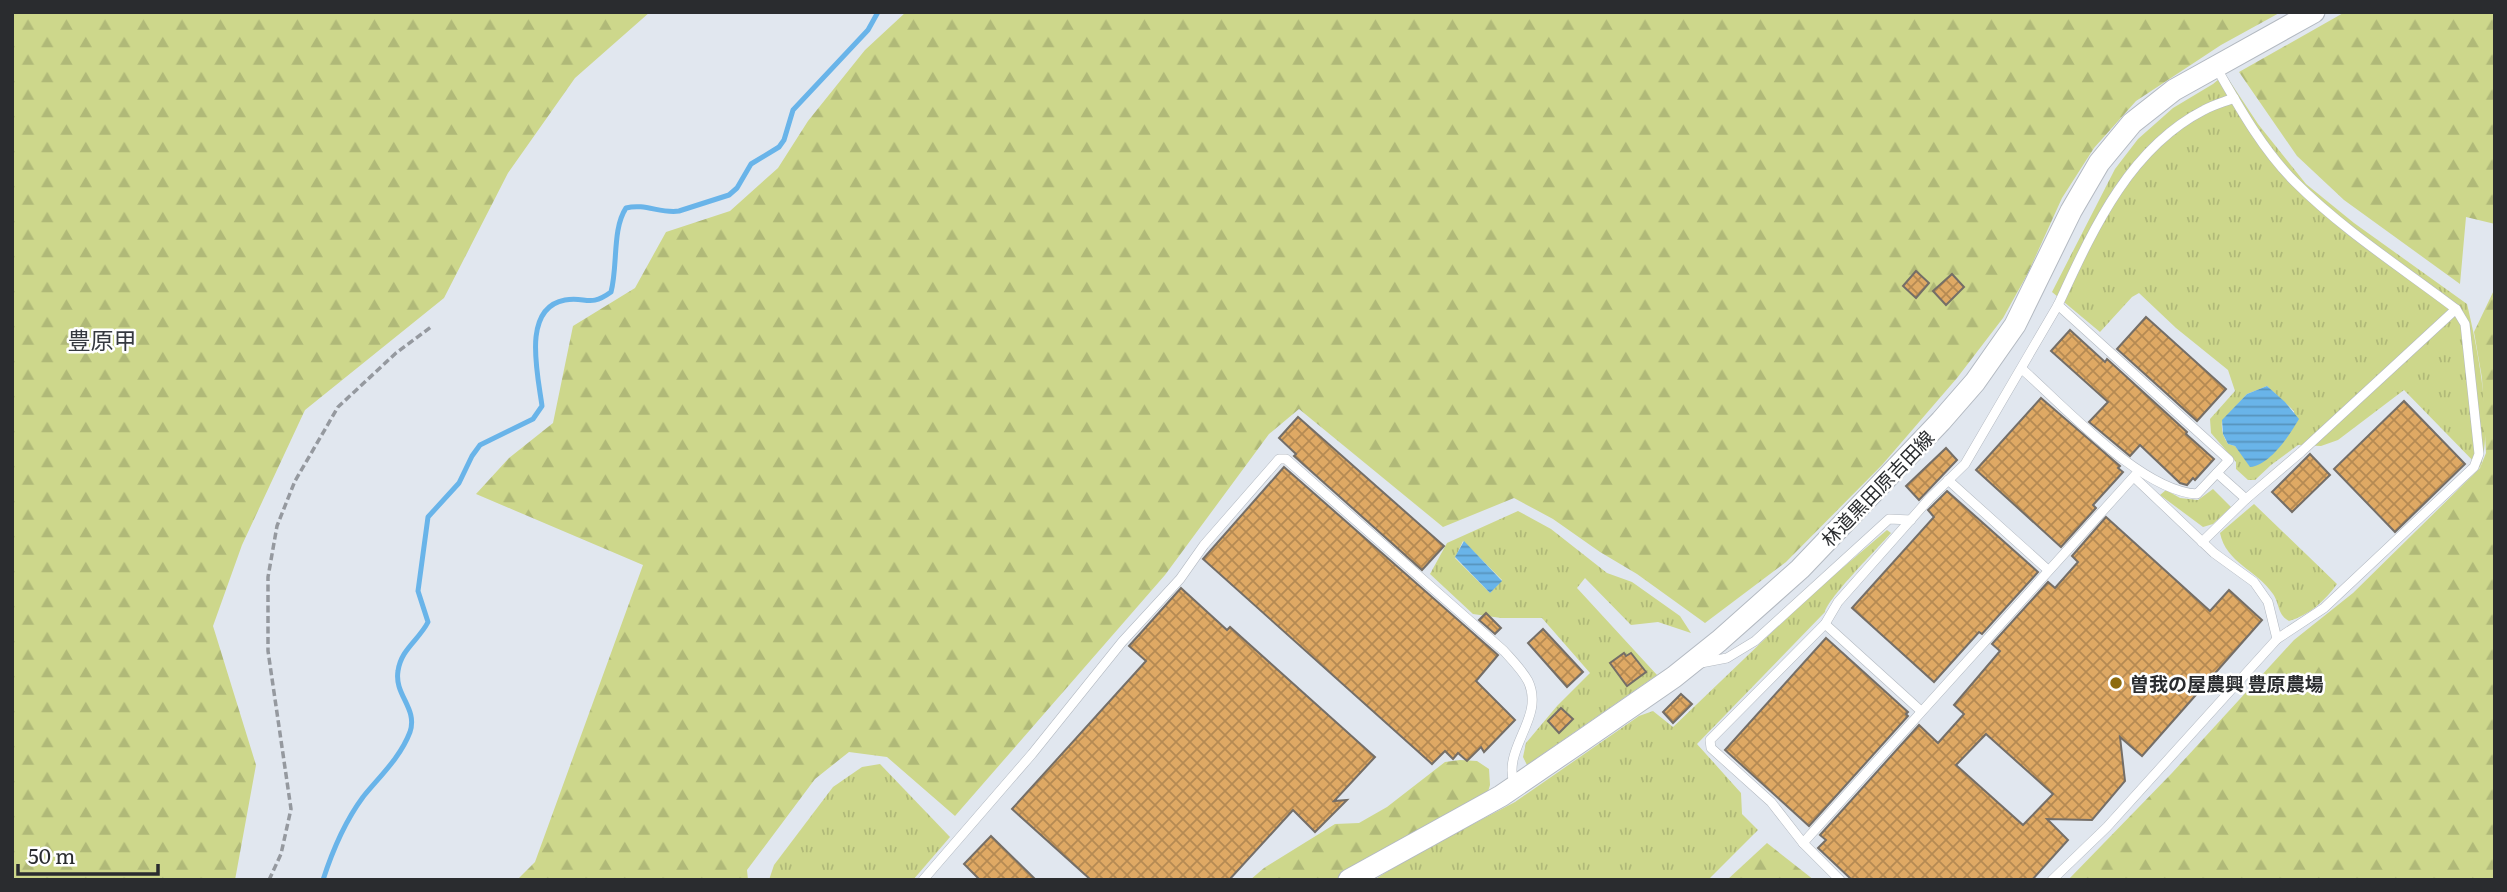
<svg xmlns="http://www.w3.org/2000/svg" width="2507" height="892" font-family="Literata,'Noto Sans JP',serif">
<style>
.grass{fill:url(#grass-tufts);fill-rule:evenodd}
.forest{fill:url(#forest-firs)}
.water{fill:url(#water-rules)}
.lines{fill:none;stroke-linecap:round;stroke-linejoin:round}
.stream{stroke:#69b4e9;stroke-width:5}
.building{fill:url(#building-cross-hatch);stroke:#746e67;stroke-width:2;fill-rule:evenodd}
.service-casing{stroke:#b3b9c1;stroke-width:10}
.tertiary-casing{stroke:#b3b9c1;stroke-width:23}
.path{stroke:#95999f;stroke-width:3.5;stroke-dasharray:7 3.5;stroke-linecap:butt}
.service{stroke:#fff;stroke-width:9}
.tertiary{stroke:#fff;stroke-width:21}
.poi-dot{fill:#8d6b0e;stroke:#fff;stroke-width:2.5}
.labels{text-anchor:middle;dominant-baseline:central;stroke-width:5;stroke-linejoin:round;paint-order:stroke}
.street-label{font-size:19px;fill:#2a2c2f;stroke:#fff}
.poi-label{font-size:19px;font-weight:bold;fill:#2a2c2f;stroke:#fff;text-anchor:start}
.quarter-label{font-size:23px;fill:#353940;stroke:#fff}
</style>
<defs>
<pattern id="grass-tufts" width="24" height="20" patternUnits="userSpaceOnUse" patternTransform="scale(1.75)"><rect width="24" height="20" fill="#cdd78b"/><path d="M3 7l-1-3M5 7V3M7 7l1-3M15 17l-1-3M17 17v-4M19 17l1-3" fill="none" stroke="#b0b978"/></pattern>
<pattern id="forest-firs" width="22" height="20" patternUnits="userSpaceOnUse" patternTransform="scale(1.75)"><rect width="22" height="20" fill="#cdd78b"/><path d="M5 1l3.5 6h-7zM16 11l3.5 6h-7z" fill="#b0b978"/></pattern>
<pattern id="water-rules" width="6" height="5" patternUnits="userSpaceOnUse" patternTransform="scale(1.75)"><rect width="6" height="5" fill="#69b4e9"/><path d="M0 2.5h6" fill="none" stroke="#5793bd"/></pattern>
<pattern id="building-cross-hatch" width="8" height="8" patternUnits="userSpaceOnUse" patternTransform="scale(1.75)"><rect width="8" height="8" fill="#dfa964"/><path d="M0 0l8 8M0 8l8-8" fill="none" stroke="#b58a53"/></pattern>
</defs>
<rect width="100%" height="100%" fill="#e1e7ef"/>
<g class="grass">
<path d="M2225,74L2258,124L2306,184L2354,223L2467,304C2477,346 2494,428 2480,468L2404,390L2338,440L2321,446L2298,445L2271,465L2255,480H2248L2236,469V462L2211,433L2210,419L2235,391L2228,370L2176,328L2139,293L2132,297L2100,332L2052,292L2115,169L2138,139L2173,108L2213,84ZM2267,386L2294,411L2296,424L2269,457L2239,451L2235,446L2228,444C2223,436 2221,430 2222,421L2247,394Z"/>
<polygon points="2213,489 2231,507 2213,524 2203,527 2160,495 2166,490 2180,498 2198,500"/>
<path d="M2254,504L2337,584C2325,601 2309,615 2289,621C2277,614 2280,604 2273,594C2257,570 2226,563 2220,533Z"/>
<path d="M1518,511L1551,529L1607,573L1632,582L1680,616L1691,633L1658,622L1631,625L1585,578L1577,588L1657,675L1527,765L1523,757L1526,743L1557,706L1590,673L1542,618H1501L1473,614L1430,574L1447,543ZM1463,541L1502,580L1490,593L1455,558Z"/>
<path d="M1887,530L1891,533C1878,548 1828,598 1825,612L1697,744L1741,793L1742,814L1758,830L1708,880H1374L1410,857L1515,802L1639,716L1653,711L1673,727L1813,593Z"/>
<polygon points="880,764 950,837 913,880 769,880 774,865 833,787 862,767"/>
</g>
<g class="forest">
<polygon points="12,12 650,12 575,78 508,173 444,298 305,410 242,545 213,626 256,765 235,880 12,880"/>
<polygon points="906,12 2281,12 2221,45 2136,101 2094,148 2062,198 2028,273 2003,318 1957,378 1882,465 1786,562 1705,623 1637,574 1600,552 1553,519 1514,498 1443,527 1299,409 1269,434 1165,575 955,816 887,757 849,752 815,779 747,870 748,880 517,880 535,862 643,565 476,494 509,458 553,423 573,326 635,288 666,232 730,211 778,168 808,121 865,50"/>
<polygon points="2345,12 2495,12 2495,224 2466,217 2460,284 2344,200 2297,156 2239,72"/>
<polygon points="2495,288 2495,880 2068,880 2172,773 2294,640 2353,593 2480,468 2486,453 2482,378 2474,332"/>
<polygon points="1460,760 1477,761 1489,769 1490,785 1487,795 1342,880 1250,880 1264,868 1335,824 1359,823 1387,807 1445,762"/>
<polygon points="1767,843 1814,880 1727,880"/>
</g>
<g class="water">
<path d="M2267,386L2285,402L2299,419C2289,436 2270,465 2250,467L2235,446L2228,444L2223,434L2222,420L2247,394Z"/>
<polygon points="1464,541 1502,581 1490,593 1455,557"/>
</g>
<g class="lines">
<path class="stream" d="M323,880C332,852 346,820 363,797C380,776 400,758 410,732C418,708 394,695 398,671C401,649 419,640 428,622L418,591L428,517L459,483L472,456L480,445L533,419L542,406C538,375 521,308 565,300C586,296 589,308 611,292C618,266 612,229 626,208C645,203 661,214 679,211L729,195L737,188L751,164L779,147L784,140L793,110L868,30L878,12"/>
</g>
<g class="building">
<polygon points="1916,271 1929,283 1916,298 1903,286"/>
<polygon points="1952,274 1964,287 1946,305 1933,291"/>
<polygon points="2146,317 2226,389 2197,421 2117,349"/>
<polygon points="2070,330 2105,362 2107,359 2187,432 2186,434 2214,459 2195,480 2193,478 2187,485 2180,483 2140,445 2130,456 2089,422 2108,402 2051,351"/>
<polygon points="2041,398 2120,466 2118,468 2123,472 2093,505 2096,508 2061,547 1976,470"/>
<polygon points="2404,401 2465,464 2395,532 2334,469"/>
<polygon points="1298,417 1444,546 1422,570 1294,456 1296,454 1279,438"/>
<polygon points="1946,448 1957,460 1919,500 1906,486"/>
<polygon points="2310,454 2330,475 2292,512 2272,492"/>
<polygon points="1284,467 1498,655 1476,681 1515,720 1484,752 1481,747 1467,761 1458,753 1453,759 1445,751 1432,764 1203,559"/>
<polygon points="1947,491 2038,572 1982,634 1979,632 1934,682 1852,608 1934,517 1928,510"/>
<path d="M2106,517L2210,611L2229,590L2262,620L2142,756L2120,737L2125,781L2092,820L2047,819L2068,840L2032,880H1852L1818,848L1826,840L1820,835L1919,725L1938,743L1964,714L1954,705L2000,651L1992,644L2048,582L2055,588L2078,562L2072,556ZM1986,734L2053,794L2023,825L1956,765Z"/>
<polygon points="1181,588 1227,630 1230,627 1375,757 1334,801 1347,800 1315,832 1293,810 1229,880 1091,880 1012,809 1146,661 1129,646"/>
<polygon points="1486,613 1501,628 1495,634 1479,620"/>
<polygon points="1543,629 1583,672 1567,687 1528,643"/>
<polygon points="1826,638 1908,712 1906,714 1908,716 1809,826 1725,750"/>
<polygon points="1624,653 1626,656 1631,653 1646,672 1627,686 1610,663"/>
<polygon points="1681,694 1692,704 1673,723 1663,712"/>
<polygon points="1561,708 1573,719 1559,733 1548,721"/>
<polygon points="991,836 1036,880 980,880 964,864"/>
</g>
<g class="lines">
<g class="service-casing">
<g id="service">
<path d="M2216,67C2239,107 2262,149 2295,182C2343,230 2402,268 2456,309L2465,324L2479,454L2474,467L2324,608L2277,639"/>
<path d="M2058,305C2092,232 2128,149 2204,110C2213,105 2224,102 2234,98"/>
<polyline points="2217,473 2246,499"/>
<polyline points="1948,480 2048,570"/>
<polyline points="2202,542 2246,499 2301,452 2456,309"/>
<polyline points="1825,624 1921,711"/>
<polyline points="1701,663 1727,658 1755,641 1889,519 1911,520"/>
<polyline points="1803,843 2137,473"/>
<path d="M923,880L1032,754L1122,642L1180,579L1204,545L1279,459H1286L1504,651C1513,661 1522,670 1528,681C1546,719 1500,748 1515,787"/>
<path d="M1840,880L1803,843L1771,802L1711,748L1710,740L1825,624L1838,602L1930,498L1965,464L2058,305L2229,460L2197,494C2141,491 2064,406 2022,369"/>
<polyline points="2052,880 2107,827 2277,639 2268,602 2254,582 2214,553 2134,477"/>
</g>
</g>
<g class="tertiary-casing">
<polyline id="tertiary" points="1349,880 1501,796 1580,742 1674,677 1719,641 1800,569 1941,421 1975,382 2015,325 2071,211 2099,163 2132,123 2174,90 2314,12"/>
</g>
<polyline class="path" points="269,880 281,854 291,809 268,651 268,577 277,526 295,481 338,407 396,353 431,327"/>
<use href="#service" class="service"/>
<use href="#tertiary" class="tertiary"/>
</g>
<circle class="poi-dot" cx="2116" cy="683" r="7"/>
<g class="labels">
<g class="street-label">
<text transform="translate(1877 488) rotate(-46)">林道黒田原吉田線</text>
</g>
<g class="poi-label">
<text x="2130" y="683">曽我の屋農興 豊原農場</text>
</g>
<g class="quarter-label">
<text x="102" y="339">豊原甲</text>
</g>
</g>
<rect width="2507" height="892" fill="none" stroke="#2a2c2f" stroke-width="28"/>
<path d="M18 864v10h140v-10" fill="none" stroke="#2a2c2f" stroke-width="3.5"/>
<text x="28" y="864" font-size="21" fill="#2a2c2f" stroke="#ffffff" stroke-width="5" paint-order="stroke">50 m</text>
</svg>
